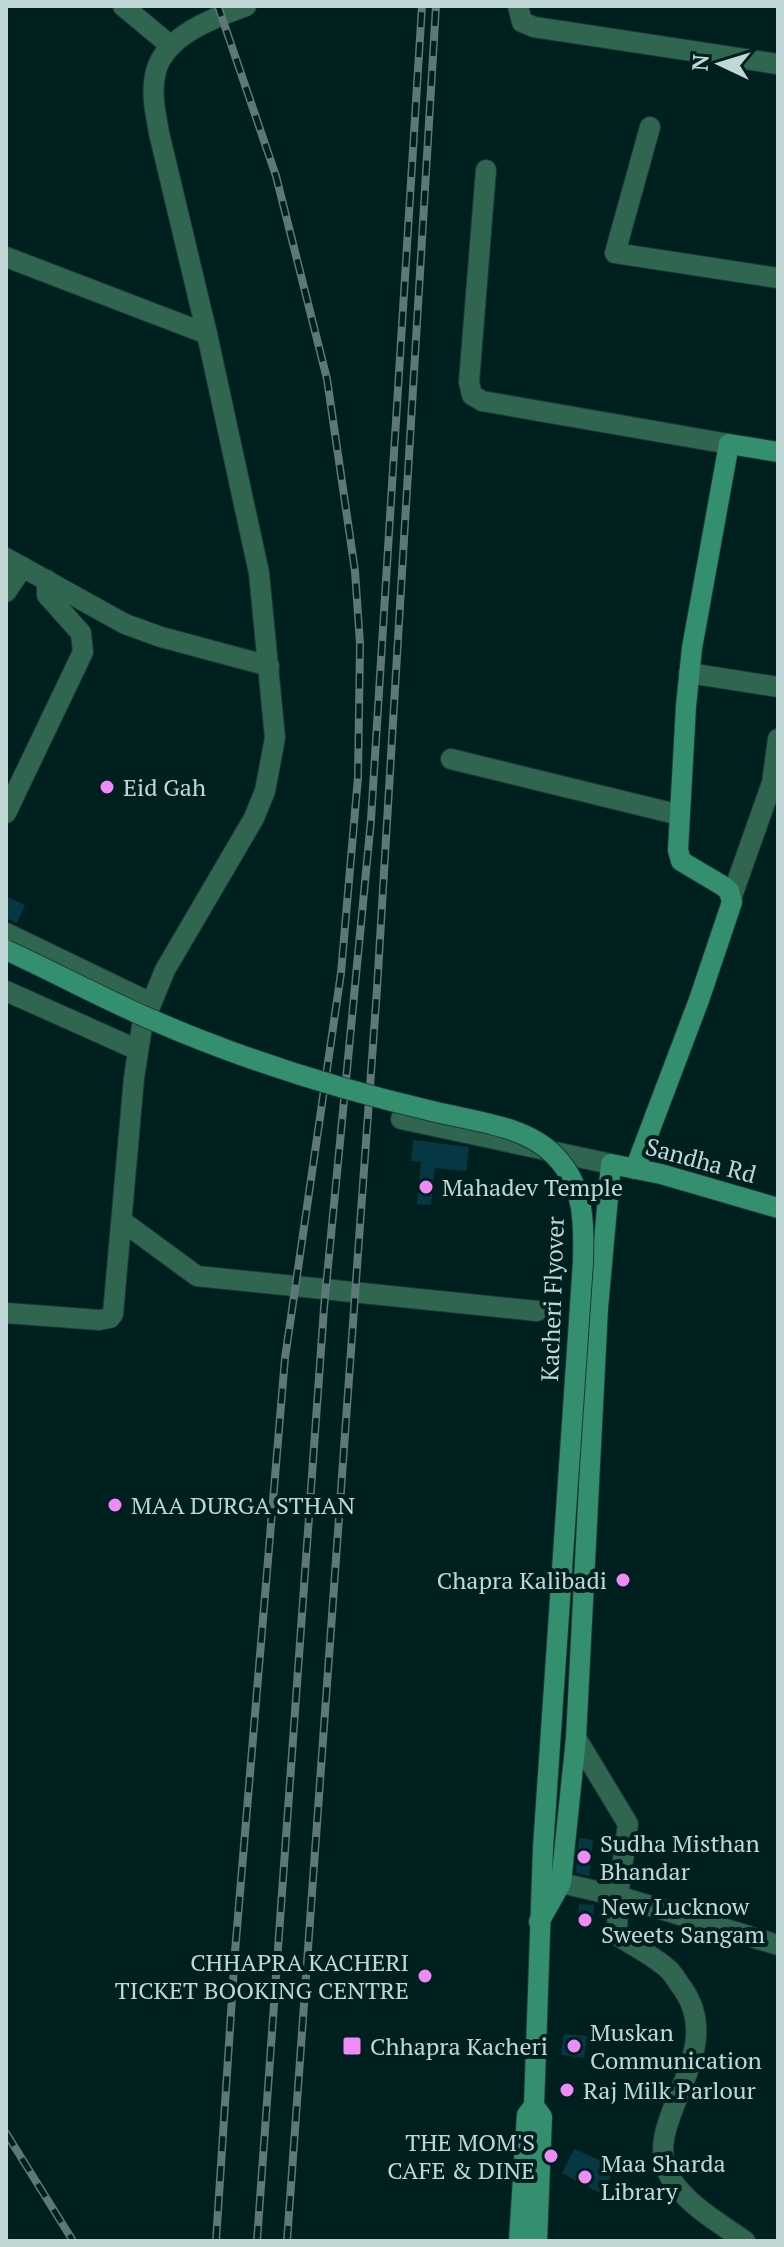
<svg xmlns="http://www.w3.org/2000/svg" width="784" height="2247" font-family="'PT Serif',serif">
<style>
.building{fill:#063844}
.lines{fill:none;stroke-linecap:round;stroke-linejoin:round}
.street-casing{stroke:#1b3a39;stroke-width:22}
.secondary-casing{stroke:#1b3a39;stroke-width:22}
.street{stroke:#306550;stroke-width:20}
.secondary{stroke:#348f6e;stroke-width:20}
.rail-casing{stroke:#5d7877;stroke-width:8}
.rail{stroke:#00201f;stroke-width:5;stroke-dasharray:15;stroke-linecap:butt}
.secondary-bridge-casing{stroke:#1b3a39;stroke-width:22;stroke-linecap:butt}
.secondary-bridge{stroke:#348f6e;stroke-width:20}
.poi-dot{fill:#ef8bf7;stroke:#00201f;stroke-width:3}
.labels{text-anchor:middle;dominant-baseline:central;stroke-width:8;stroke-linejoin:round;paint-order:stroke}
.poi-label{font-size:24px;fill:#c1d7d6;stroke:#00201f;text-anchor:start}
.street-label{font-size:24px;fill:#c1d7d6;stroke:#00201f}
</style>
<rect width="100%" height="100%" fill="#00201f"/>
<g class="building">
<polygon points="6,896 25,905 17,923 6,918"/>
<polygon points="413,1140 469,1147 466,1171 435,1168 431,1205 417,1204 421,1162 411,1161"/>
<polygon points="579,1838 593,1840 589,1876 576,1873"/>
<polygon points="579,1904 594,1905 592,1928 577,1927"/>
<polygon points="564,2034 587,2036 584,2058 561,2055"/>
<polygon points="560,2083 575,2083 575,2096 559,2096"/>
<polygon points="574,2149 615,2167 602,2194 562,2173"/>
</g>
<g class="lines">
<g class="street-casing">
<g id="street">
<polyline points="123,6 171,46"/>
<polyline points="518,6 522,22 534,27 778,64"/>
<polyline points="650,127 615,253 778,278"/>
<polyline points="486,170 469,382 472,395 482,401 729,444"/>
<polyline points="6,257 207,334"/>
<polyline points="6,558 125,624 161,637 269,666"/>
<polyline points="6,592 23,567"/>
<polyline points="689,673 778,687"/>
<polyline points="451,759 680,815"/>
<polyline points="6,813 83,652 81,633 47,595 47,580"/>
<polyline points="732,896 772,783 778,739"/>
<polyline points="6,933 151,1003"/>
<polyline points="6,991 138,1050"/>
<polyline points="401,1119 611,1164"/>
<polyline points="122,1221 197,1276 537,1311"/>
<path d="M6,1313L99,1320L110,1318L113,1314L134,1078L142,1026L165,970L254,818L265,791L275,738L259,573L207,334L159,133C156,115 151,95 155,76C161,37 213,18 246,6"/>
<path d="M576,1738L628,1824L618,1896L617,1935C633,1946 654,1956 668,1969C674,1974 678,1983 683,1989C729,2055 638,2122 670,2177C686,2204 719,2223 745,2241"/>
<polyline points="561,1883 618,1896 778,1945"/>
</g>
</g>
<g class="secondary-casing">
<g id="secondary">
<polyline points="635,1169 699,1000 732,902 729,891 723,886 681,861 678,850 686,706 692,648 729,444 778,452"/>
<polyline points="539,1922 561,1883 576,1738 598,1308 611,1164 661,1174 778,1208"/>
<polyline points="519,2241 527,2115 534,2106"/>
<polyline points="537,2241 542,2117 534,2106 543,1848"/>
</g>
</g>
<use href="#street" class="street"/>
<use href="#secondary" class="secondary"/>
<g class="rail-casing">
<g id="rail">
<polyline points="6,2133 73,2241"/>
<polyline points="216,2241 235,1952 285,1358 341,973 358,777 360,644 355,571 327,379 276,176 218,6"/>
<polyline points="257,2241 324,1308 371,820 422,6"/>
<polyline points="287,2241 377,989 436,6"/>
</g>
</g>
<use href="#rail" class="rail"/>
<g class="secondary-bridge-casing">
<path id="secondary-bridge" d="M6,950C54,972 100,997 148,1018C241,1059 337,1089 436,1112C474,1121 526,1126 554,1155C585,1186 584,1222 583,1262L543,1848"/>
</g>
<use href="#secondary-bridge" class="secondary-bridge"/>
</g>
<g class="poi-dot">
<circle cx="107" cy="787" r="8"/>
<circle cx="426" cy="1187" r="8"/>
<circle cx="115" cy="1505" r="8"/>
<circle cx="623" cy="1580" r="8"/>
<circle cx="584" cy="1857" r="8"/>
<circle cx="585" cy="1920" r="8"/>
<circle cx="425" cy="1976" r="8"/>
<rect x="342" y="2036" width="20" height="20" rx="4"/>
<circle cx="574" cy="2046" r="8"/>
<circle cx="567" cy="2090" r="8"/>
<circle cx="551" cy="2156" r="8"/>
<circle cx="585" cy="2177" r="8"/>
</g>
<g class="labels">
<g class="poi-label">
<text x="123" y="787">Eid Gah</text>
<text x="442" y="1187">Mahadev Temple</text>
<text x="131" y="1505">MAA DURGA STHAN</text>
<text x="607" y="1580" text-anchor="end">Chapra Kalibadi</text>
<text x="600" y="1843">Sudha Misthan<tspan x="600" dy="28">Bhandar</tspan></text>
<text x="601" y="1906">New Lucknow<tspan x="601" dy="28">Sweets Sangam</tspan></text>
<text x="409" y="1962" text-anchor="end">CHHAPRA KACHERI<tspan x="409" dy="28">TICKET BOOKING CENTRE</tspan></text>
<text x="590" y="2032">Muskan<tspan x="590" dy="28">Communication</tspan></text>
<text x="370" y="2046">Chhapra Kacheri</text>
<text x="583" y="2090">Raj Milk Parlour</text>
<text x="535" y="2142" text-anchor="end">THE MOM'S<tspan x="535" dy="28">CAFE &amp; DINE</tspan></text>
<text x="601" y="2163">Maa Sharda<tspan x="601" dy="28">Library</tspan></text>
</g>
<g class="street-label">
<text transform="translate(701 1160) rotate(15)">Sandha Rd</text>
<text transform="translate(552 1299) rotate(-88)">Kacheri Flyover</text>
</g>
</g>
<rect width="784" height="2247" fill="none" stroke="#c1d7d6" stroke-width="16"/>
<g transform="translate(720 64) rotate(274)" stroke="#00201f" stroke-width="6" paint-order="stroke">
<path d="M0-6L14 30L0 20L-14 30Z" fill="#c1d7d6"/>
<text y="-12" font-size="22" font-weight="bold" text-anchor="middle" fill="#c1d7d6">N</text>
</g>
</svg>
